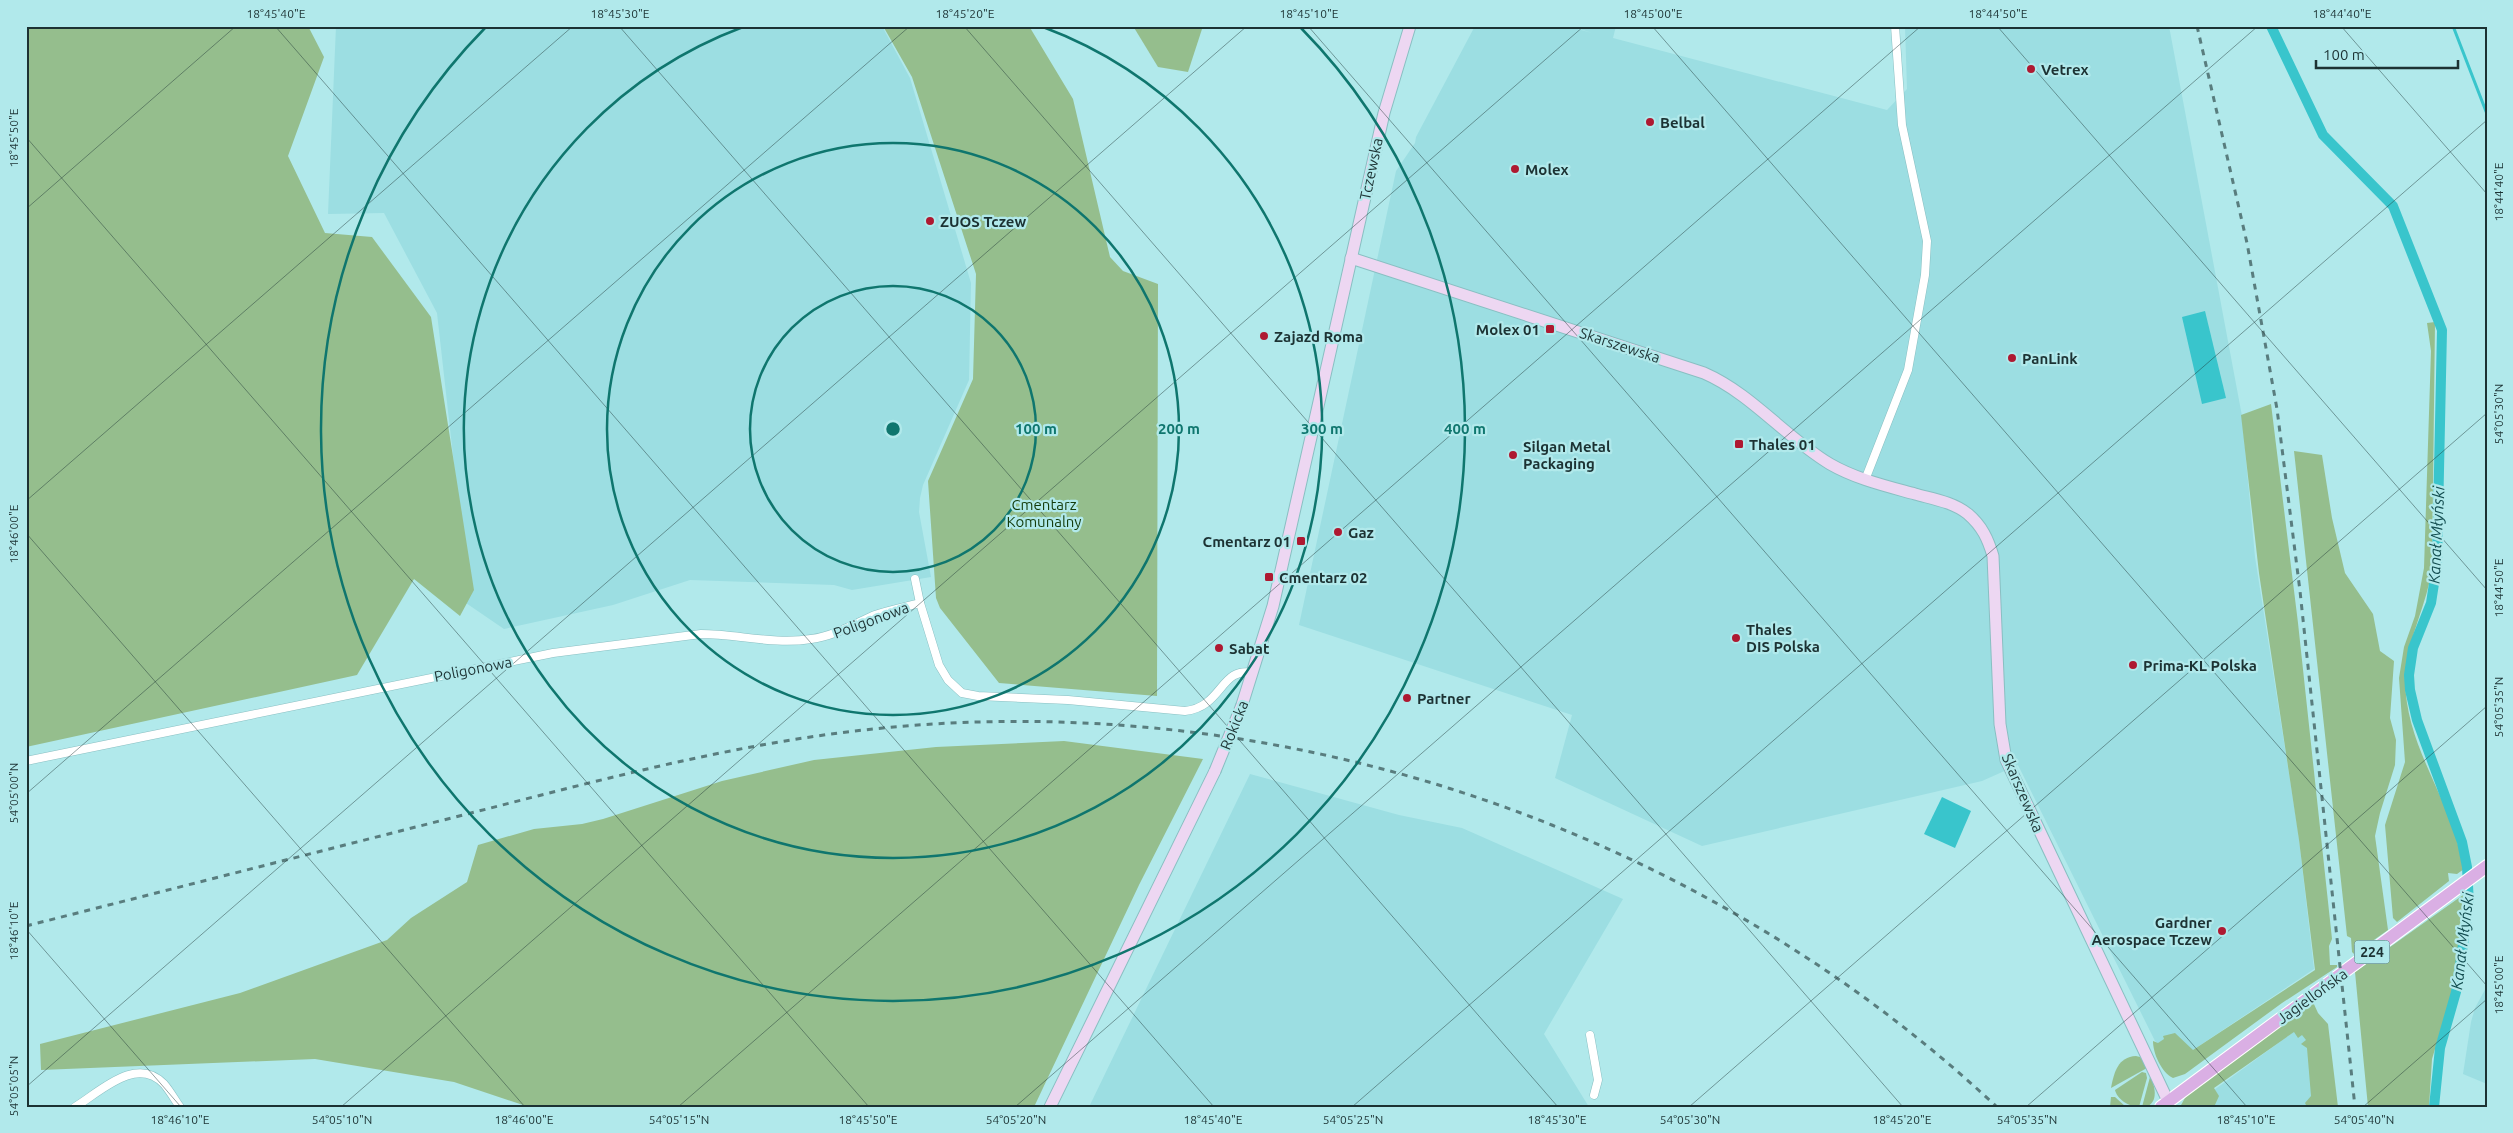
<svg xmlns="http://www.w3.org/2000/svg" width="2513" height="1133" font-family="Ubuntu,sans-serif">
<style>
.built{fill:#9cdee2}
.green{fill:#95be8d}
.water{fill:#39c5cc}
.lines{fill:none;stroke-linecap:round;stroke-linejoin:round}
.stream{stroke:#39c5cc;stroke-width:3}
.canal{stroke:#39c5cc;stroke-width:10}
.street-casing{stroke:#89bfc2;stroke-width:9}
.secondary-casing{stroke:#89bfc2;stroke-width:13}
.primary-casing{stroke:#fff;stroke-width:14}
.street{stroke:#fff;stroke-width:8}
.secondary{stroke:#edd7f2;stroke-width:11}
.primary{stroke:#daafe4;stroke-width:12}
.rail{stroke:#597d7e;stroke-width:3;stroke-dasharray:6 6;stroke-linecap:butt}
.secondary-bridge-casing{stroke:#89bfc2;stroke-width:13;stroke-linecap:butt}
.secondary-bridge{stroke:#edd7f2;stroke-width:11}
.ticks{fill:none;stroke:#1c3233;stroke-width:1;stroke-opacity:0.45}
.ring{fill:none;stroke:#0f766e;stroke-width:2.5}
.poi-dot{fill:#ae1931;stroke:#b1e9eb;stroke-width:2}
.labels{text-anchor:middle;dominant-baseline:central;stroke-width:4.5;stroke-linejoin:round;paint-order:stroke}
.shield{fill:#b1e9eb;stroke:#49696a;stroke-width:1}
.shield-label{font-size:14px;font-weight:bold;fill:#1c3233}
.poi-label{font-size:15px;font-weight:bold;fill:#1c3233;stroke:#b1e9eb;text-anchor:start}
.street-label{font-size:15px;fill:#1c3233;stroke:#b1e9eb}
.park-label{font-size:15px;fill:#143b0b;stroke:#b1e9eb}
.water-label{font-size:16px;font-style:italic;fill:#144e51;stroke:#b1e9eb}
.centre{fill:#0f766e;stroke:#b1e9eb;stroke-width:2.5}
.ring-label{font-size:15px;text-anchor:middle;font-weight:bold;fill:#0f766e;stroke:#b1e9eb;stroke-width:4.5;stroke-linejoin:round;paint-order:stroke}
.neatline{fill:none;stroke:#1c3233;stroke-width:2}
.ticks-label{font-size:12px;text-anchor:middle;fill:#1c3233}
</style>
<rect width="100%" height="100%" fill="#b1e9eb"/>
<g class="built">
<polygon points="336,26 882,26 910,78 971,283 969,380 923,485 920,498 919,512 931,577 852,590 834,585 690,580 613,605 504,629 463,601 457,491 437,313 384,213 328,214"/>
<polygon points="1475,26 1567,26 1592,33 1571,26 1616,26 1613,38 1887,110 1907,89 1905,26 2169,26 2242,416 2255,557 2298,831 2314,969 2178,1060 2155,1041 2018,765 1982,781 1702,846 1555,778 1572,715 1299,625 1396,171 1415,143 1416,137"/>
<polygon points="1250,774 1399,815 1462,828 1623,899 1544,1034 1589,1107 1089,1107"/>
<polygon points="2487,986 2487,1084 2463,1074 2471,1022 2475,1008"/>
<polygon points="2306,1023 2315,1107 2192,1107 2192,1106"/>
</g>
<g class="green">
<polygon points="26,26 308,26 324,57 288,156 325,233 372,237 431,317 474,590 460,616 414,579 357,675 26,747"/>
<polygon points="883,26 1029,26 1073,99 1110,257 1123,271 1158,284 1157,696 999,683 940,608 936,598 928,481 973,379 976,274 912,77"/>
<polygon points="1133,26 1203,26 1188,72 1158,67"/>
<path d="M2435,322L2432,569C2427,603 2410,634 2406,668C2400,723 2433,775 2452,824C2457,838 2460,854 2464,869L2457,874L2448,873L2449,881L2397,922L2393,918L2385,825L2405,762L2399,678L2404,647L2415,616L2424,568L2431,351L2427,323Z"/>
<path d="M2271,404L2298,623L2332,939L2329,946L2330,965H2337V967L2282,1003L2185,1074L2173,1078C2161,1072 2153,1053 2153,1041L2158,1043L2164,1039L2163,1036L2175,1033L2193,1050L2315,970L2299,840L2259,573L2241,415Z"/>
<polygon points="2294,451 2322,455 2332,518 2345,573 2373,614 2380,651 2394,661 2390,718 2396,740 2395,765 2380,813 2375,836 2388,930 2354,954 2352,952 2351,938 2347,936"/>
<polygon points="1064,741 1203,759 1139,885 1034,1107 529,1107 454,1082 315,1059 41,1070 40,1044 240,993 387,940 411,918 467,882 478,845 534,829 582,824 603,819 722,781 814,760 936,747"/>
<polygon points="2463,895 2455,982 2432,1059 2429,1107 2368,1107 2355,972"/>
<polygon points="2313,1002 2318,1013 2328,1024 2338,1107 2307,1107 2305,1103 2311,1096 2307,1048 2301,1044 2306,1040 2302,1035 2298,1038 2294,1032 2214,1088 2219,1096 2214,1107 2180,1107 2186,1096"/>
<path d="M2136,1056L2140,1057L2147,1068L2111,1088C2114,1072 2118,1057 2136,1056Z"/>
<path d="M2142,1072L2146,1073L2147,1078L2139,1107C2129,1107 2117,1099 2115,1090Z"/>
<path d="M2150,1077C2156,1086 2159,1107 2142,1107Z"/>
<polygon points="2111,1097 2115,1097 2126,1107 2110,1107"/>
</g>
<g class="water">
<polygon points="2205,311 2226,398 2202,404 2182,317"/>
<polygon points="1942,797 1971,811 1955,848 1924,834"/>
</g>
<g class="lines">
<polyline class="stream" points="2453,26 2487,114"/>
<polyline class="canal" points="2271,26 2323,135 2393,206 2442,330 2437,564 2431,603 2413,648 2409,675 2410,690 2417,720 2462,842 2467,867 2469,904 2456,992 2440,1048 2434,1107"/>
<g class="street-casing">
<g id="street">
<polyline points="1865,480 1908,370 1925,275 1927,241 1902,125 1895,26"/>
<path d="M915,579L920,603L939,665L948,680L962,693L978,696L1068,700L1185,711C1223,707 1220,666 1253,673"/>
<path d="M26,761L553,653L701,634C737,634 774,645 811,639C834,636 854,624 875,615C889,610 905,607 920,603"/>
<polyline points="1590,1035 1598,1080 1594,1095"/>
<path d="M75,1107C100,1092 136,1055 164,1084C170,1091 175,1100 180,1107"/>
</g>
</g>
<g class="secondary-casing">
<g id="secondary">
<path d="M1351,258L1704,373C1752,394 1785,437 1830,464C1856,479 1886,486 1915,494C1933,499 1953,502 1968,514C1982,526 1988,539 1993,556L2000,724L2006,760L2168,1101"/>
<polyline points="1242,705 1273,606 1384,113 1410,26"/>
<polyline points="1050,1107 1215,771"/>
</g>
</g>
<g class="primary-casing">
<polyline id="primary" points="2161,1107 2487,866"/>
</g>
<use href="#street" class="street"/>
<use href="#secondary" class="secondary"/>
<use href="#primary" class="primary"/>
<g class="rail">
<polyline points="2197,26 2247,243 2277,409 2300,591 2355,1107"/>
<path d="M26,926C176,888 325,850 475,812C600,780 727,746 855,731C1269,682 1693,823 1997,1107"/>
</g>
<g class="secondary-bridge-casing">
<polyline id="secondary-bridge" points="1215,771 1242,705"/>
</g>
<use href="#secondary-bridge" class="secondary-bridge"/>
</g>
<path class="ticks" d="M275,26L1214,1107M619,26L1558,1107M964,26L1903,1107M1308,26L2247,1107M1652,26L2487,986M1997,26L2487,590M2341,26L2487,194M26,137L869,1107M26,209L236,26M26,501L573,26M26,533L525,1107M26,794L910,26M26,929L181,1107M26,1087L1247,26M341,1107L1584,26M678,1107L1921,26M1015,1107L2258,26M1352,1107L2487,120M1689,1107L2487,413M2026,1107L2487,706M2363,1107L2487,999"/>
<g class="ring">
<circle cx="893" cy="429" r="143"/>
<circle cx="893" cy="429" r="286"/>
<path d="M1043 27A429 429 0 1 1 743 27"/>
<path d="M1301 28A572 572 0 1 1 485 28"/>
</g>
<g class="poi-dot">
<circle cx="2031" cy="69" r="5"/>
<circle cx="1650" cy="122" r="5"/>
<circle cx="1515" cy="169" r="5"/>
<circle cx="930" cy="221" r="5"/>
<rect x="1545" y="324" width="10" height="10" rx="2.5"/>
<circle cx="1264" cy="336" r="5"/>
<circle cx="2012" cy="358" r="5"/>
<rect x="1734" y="439" width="10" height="10" rx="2.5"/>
<circle cx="1513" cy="455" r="5"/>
<circle cx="1338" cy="532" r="5"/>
<rect x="1296" y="536" width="10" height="10" rx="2.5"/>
<rect x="1264" y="572" width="10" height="10" rx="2.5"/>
<circle cx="1736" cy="638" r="5"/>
<circle cx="1219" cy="648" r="5"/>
<circle cx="2133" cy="665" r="5"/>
<circle cx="1407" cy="698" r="5"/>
<circle cx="2222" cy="931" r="5"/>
</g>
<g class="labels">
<rect class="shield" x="2354.5" y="940.5" width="35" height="23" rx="4"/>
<g class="shield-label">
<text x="2372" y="952">224</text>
</g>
<g class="poi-label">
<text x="2041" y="69">Vetrex</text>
<text x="1660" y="122">Belbal</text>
<text x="1525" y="169">Molex</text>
<text x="940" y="221">ZUOS Tczew</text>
<text x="1540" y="329" text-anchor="end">Molex 01</text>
<text x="1274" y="336">Zajazd Roma</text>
<text x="2022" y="358">PanLink</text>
<text x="1749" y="444">Thales 01</text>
<text x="1523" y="446">Silgan Metal<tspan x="1523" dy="17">Packaging</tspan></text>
<text x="1348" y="532">Gaz</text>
<text x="1291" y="541" text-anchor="end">Cmentarz 01</text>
<text x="1279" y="577">Cmentarz 02</text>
<text x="1746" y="629">Thales<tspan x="1746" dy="17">DIS Polska</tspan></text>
<text x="1229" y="648">Sabat</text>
<text x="2143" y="665">Prima-KL Polska</text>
<text x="1417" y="698">Partner</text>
<text x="2212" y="922" text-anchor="end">Gardner<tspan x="2212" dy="17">Aerospace Tczew</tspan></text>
</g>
<g class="street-label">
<text transform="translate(1371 169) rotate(-78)">Tczewska</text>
<text transform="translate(1620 345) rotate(18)">Skarszewska</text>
<text transform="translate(871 620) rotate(-20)">Poligonowa</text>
<text transform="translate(473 669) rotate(-11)">Poligonowa</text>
<text transform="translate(1234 725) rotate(-68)">Rokicka</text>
<text transform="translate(2023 793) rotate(67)">Skarszewska</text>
<text transform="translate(2312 996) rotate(-36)">Jagiellońska</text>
</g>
<g class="park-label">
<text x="1044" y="504">Cmentarz<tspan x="1044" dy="17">Komunalny</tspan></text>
</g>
<g class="water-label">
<text transform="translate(2436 535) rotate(-87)">Kanał Młyński</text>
<text transform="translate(2462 941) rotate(-83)">Kanał Młyński</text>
</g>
</g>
<circle cx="893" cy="429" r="8" class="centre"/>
<g class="ring-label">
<text x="1036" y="434">100 m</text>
<text x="1179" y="434">200 m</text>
<text x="1322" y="434">300 m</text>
<text x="1465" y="434">400 m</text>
</g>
<rect width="2513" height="1133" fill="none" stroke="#b1e9eb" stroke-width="55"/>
<path d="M2316 60v8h142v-8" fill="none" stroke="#1c3233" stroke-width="2.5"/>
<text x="2323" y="60" font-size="15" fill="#1c3233" stroke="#b1e9eb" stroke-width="4" paint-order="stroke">100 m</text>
<rect x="28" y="28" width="2458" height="1078" class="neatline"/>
<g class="ticks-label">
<text x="276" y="18">18°45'40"E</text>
<text x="620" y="18">18°45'30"E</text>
<text x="965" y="18">18°45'20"E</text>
<text x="1309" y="18">18°45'10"E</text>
<text x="1653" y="18">18°45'00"E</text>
<text x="1998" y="18">18°44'50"E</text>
<text x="2342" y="18">18°44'40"E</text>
<text transform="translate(14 138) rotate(-90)" y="4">18°45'50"E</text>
<text transform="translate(2499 192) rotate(-90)" y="4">18°44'40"E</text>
<text transform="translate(2499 414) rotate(-90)" y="4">54°05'30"N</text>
<text transform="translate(14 534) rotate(-90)" y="4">18°46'00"E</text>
<text transform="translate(2499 588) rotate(-90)" y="4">18°44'50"E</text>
<text transform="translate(2499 707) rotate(-90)" y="4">54°05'35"N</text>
<text transform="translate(14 793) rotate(-90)" y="4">54°05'00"N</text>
<text transform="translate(14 931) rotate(-90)" y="4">18°46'10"E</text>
<text transform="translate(2499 985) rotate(-90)" y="4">18°45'00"E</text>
<text transform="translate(14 1086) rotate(-90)" y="4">54°05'05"N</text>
<text x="180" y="1124">18°46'10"E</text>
<text x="342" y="1124">54°05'10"N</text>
<text x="524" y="1124">18°46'00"E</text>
<text x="679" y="1124">54°05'15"N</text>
<text x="868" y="1124">18°45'50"E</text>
<text x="1016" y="1124">54°05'20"N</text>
<text x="1213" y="1124">18°45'40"E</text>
<text x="1353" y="1124">54°05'25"N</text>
<text x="1557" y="1124">18°45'30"E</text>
<text x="1690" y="1124">54°05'30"N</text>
<text x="1902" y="1124">18°45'20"E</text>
<text x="2027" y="1124">54°05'35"N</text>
<text x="2246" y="1124">18°45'10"E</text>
<text x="2364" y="1124">54°05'40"N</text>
</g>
</svg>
